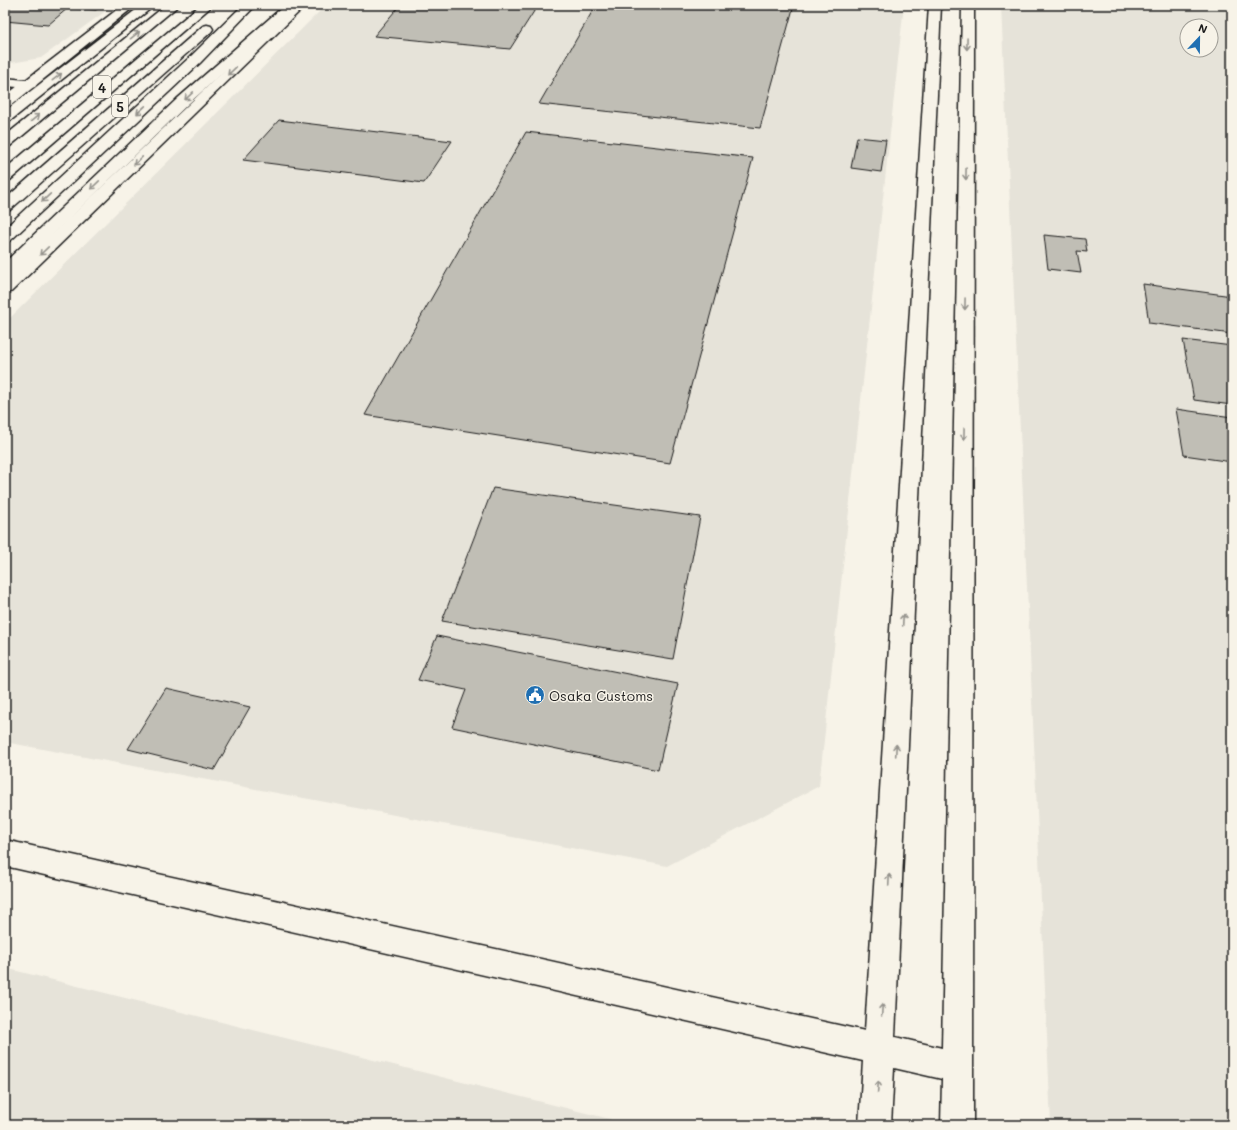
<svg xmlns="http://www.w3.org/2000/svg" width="1237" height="1130" font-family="Mali,sans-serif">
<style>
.built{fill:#e6e3d9;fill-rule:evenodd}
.building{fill:#c0beb5;stroke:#1c1c1c}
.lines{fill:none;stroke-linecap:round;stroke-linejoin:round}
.minor-casing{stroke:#1c1c1c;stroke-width:3}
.tertiary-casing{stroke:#1c1c1c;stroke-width:3}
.motorway-casing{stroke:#1c1c1c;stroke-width:3}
.minor{fill:#f7f3e8;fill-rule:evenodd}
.tertiary{fill:#f7f3e8;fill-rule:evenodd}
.motorway{fill:#f7f3e8;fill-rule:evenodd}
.oneway{stroke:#94928c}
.labels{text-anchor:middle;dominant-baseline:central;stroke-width:3;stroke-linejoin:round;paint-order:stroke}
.shield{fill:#f7f3e8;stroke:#5e5c59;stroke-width:1}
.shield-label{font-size:13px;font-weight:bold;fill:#1c1c1c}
.poi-label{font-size:14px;fill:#1c1c1c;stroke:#f7f3e8;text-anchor:start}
</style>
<rect width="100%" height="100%" fill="#f7f3e8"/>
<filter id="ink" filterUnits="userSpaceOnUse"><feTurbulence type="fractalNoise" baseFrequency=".025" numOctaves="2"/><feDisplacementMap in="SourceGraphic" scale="8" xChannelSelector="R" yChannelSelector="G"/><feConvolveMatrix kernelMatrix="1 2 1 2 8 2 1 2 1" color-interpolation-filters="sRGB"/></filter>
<g filter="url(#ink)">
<g class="built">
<polygon points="5,5 114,5 41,58 5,64"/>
<polygon points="326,5 904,5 819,786 667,866 5,742 5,323"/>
<path d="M1001,5H1232V1125H1051ZM1187,26H1211V50H1187Z"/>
<polygon points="5,968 610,1119 614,1125 5,1125"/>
</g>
<g class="building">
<polygon points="5,5 103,5 96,10 68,8 48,25 5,21"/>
<polygon points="400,5 538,5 510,49 374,36"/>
<polygon points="596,5 794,5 760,128 539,104"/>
<polygon points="279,120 452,141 424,183 243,160"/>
<polygon points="526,132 753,158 670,463 365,415"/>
<polygon points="857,137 886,140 881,172 851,168"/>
<polygon points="1044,235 1085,239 1087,252 1077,251 1081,273 1048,269"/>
<polygon points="1143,284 1232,296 1232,334 1149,323"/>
<polygon points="1183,340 1232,346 1232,405 1194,400"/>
<polygon points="1176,409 1232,417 1232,462 1184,455"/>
<polygon points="493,488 700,517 673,659 442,621"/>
<polygon points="437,636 678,684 658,770 452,727 466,690 418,680"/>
<polygon points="166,688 250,707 214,770 128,749"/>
</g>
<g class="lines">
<g class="minor-casing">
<polygon id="minor" points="123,5 136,5 10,106 5,107 5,96"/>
</g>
<g class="tertiary-casing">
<g id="tertiary">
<polygon points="293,5 306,5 11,292 5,293 5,279"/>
<polygon points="929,5 941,5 895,1037 942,1048 962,5 974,5 973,1125 941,1125 942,1079 894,1068 891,1125 859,1125 863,1061 5,866 5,840 865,1031"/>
<polygon points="5,78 35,81 37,84 35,87 30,88 5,86"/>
</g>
</g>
<g class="motorway-casing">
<g id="motorway">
<polygon points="142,5 155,5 10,121 5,122 5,111"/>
<polygon points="166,5 179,5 10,146 5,147 5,136"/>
<polygon points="200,5 213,5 10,180 5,182 5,169"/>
<polygon points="243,5 256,5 200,63 11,240 5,242 5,228 190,57"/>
<polygon points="285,5 298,5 187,105 11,275 5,276 5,262 177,99"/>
<polygon points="207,25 211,26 213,29 211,32 10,210 5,212 5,199 203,26"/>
</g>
</g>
<use href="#minor" class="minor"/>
<use href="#tertiary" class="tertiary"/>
<use href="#motorway" class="motorway"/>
</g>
<defs><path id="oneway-shaft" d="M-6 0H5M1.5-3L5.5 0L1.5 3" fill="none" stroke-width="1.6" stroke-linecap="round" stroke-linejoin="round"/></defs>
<g class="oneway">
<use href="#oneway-shaft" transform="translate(135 35) rotate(-39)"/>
<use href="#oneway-shaft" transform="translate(967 44) rotate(91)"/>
<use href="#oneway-shaft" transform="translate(232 71) rotate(136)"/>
<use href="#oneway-shaft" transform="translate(57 77) rotate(-38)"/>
<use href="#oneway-shaft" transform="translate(189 96) rotate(136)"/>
<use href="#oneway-shaft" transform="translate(141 110) rotate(137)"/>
<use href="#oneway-shaft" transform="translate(35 118) rotate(-40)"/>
<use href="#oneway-shaft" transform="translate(138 161) rotate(136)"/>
<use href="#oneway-shaft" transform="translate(966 174) rotate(91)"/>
<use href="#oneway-shaft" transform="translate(95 185) rotate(136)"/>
<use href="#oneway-shaft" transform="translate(46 198) rotate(137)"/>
<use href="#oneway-shaft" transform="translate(44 251) rotate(136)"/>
<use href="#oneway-shaft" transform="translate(965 304) rotate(91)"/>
<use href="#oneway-shaft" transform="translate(964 434) rotate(91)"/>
<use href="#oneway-shaft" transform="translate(903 620) rotate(-87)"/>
<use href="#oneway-shaft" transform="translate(896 750) rotate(-87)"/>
<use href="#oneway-shaft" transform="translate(889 880) rotate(-87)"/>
<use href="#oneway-shaft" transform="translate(882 1010) rotate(-87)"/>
<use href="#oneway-shaft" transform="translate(878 1087) rotate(-86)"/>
</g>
</g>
<defs>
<g id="civic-disc" transform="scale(1)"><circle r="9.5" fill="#1f6fb2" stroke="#f7f3e8"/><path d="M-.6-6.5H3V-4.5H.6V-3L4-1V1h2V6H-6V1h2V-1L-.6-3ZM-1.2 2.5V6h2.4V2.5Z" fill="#fff"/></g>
</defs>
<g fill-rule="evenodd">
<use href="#civic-disc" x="535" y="695"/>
</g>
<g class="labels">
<g class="shield">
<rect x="93" y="76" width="18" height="22" rx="3"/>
<rect x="112" y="95" width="16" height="22" rx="3"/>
</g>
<g class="shield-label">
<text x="102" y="87">4</text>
<text x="120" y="106">5</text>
</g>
<g class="poi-label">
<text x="549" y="695">Osaka Customs</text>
</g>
</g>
<rect width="1237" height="1130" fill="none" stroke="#f7f3e8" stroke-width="20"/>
<rect x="10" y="10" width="1217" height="1110" fill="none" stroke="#1c1c1c" stroke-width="1.5" filter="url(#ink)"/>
<g transform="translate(1199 38) rotate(22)"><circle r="19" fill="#f7f3e8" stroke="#9f9d96"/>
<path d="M0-3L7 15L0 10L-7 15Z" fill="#1f6fb2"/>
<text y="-6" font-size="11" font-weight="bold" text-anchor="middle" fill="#1c1c1c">N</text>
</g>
</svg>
